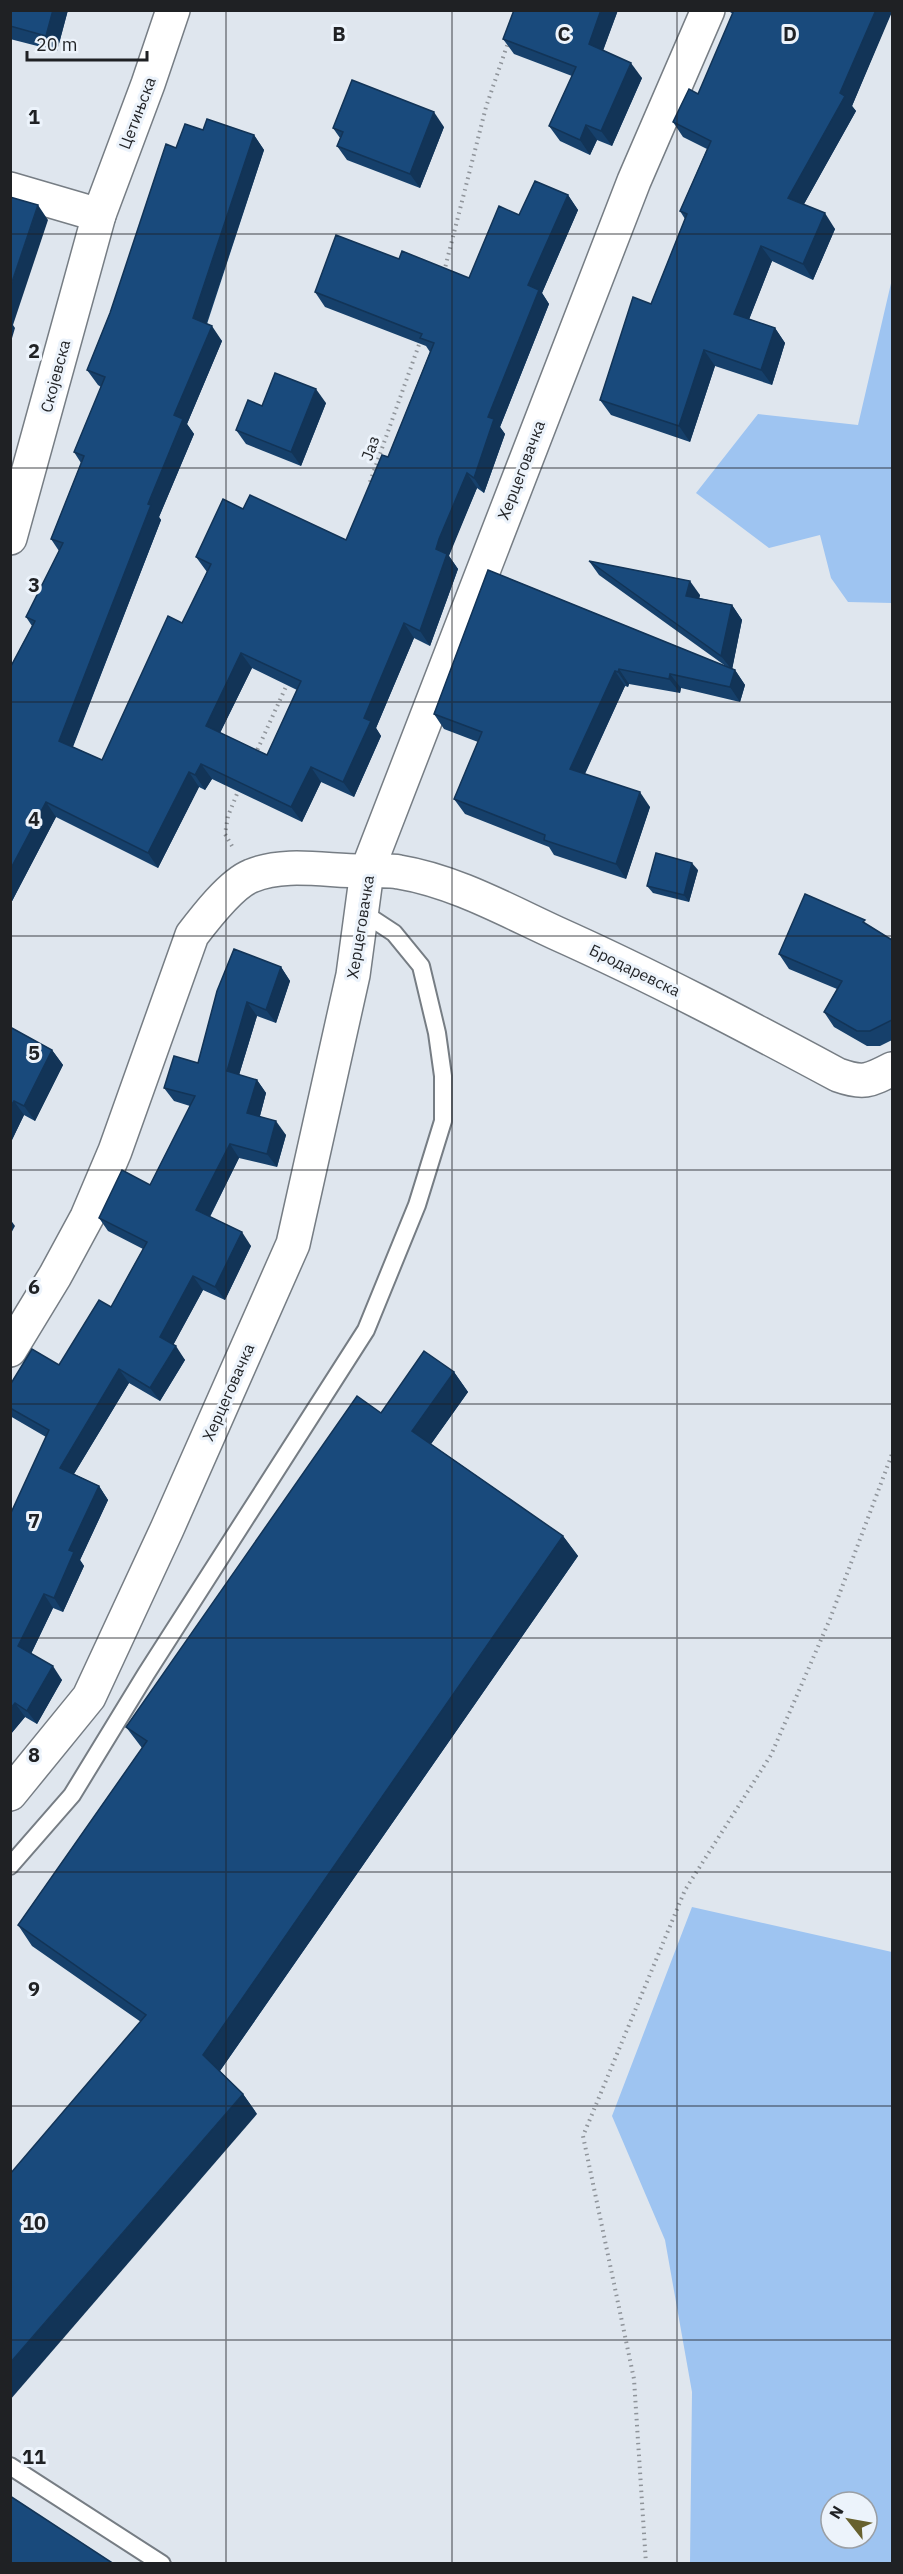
<svg xmlns="http://www.w3.org/2000/svg" width="903" height="2574" font-family="'IBM Plex Sans',sans-serif">
<style>
.green{fill:#9ec4f1;fill-rule:evenodd}
.lines{fill:none;stroke-linecap:round;stroke-linejoin:round}
.service-casing{stroke:#767d84;stroke-width:20}
.minor-casing{stroke:#767d84;stroke-width:36}
.tertiary-casing{stroke:#767d84;stroke-width:36}
.path{stroke:#8f949a;stroke-width:4;stroke-dasharray:1.5 4.5;stroke-linecap:butt}
.service{stroke:#fff;stroke-width:16}
.minor{stroke:#fff;stroke-width:33}
.tertiary{stroke:#fff;stroke-width:33}
.wall{fill:#16406b;fill-rule:evenodd}
.shaded-wall{fill:#123457}
.building{fill:#194a7c;stroke:#123457;stroke-width:1.5;fill-rule:evenodd}
.grid{fill:none;stroke:#1f2124;stroke-width:1.5;stroke-opacity:0.55}
.labels{text-anchor:middle;dominant-baseline:central;stroke-width:6;stroke-linejoin:round;paint-order:stroke}
.street-label{font-size:16px;fill:#1f2124;stroke:#ecf3fb}
.grid-label{font-size:20px;text-anchor:middle;font-weight:bold;fill:#1f2124;stroke:#ecf3fb;stroke-width:6;stroke-linejoin:round;paint-order:stroke}
</style>
<rect width="100%" height="100%" fill="#dfe6ee"/>
<g class="green">
<polygon points="892,279 892,603 848,602 831,578 820,535 769,548 696,493 758,414 858,425"/>
<path d="M692,1907L892,1952V2563H690L692,2392L665,2240L612,2116ZM831,2502H867V2538H831Z"/>
</g>
<g class="lines">
<g class="service-casing">
<g id="service">
<polyline points="10,1866 72,1795 146,1674 366,1330 417,1205 443,1121 443,1076 437,1033 421,966 394,933 362,912"/>
<polyline points="10,2466 162,2564"/>
</g>
</g>
<g class="minor-casing">
<g id="minor">
<polyline points="10,189 99,215"/>
<polyline points="10,538 99,215 148,84 173,10"/>
<path d="M10,1794L89,1697L167,1529L293,1244L353,975L367,871C378,871 389,870 399,872C454,881 506,910 556,933C652,976 745,1025 838,1075C863,1084 869,1081 892,1069"/>
</g>
</g>
<g class="tertiary-casing">
<path id="tertiary" d="M10,1350L55,1276L87,1217L115,1151L192,935C205,918 231,884 251,876C286,861 331,872 367,871L634,181L708,10"/>
</g>
<g class="path">
<polyline points="444,272 486,107 509,40"/>
<polyline points="370,482 421,339"/>
<polyline points="255,755 289,680"/>
<polyline points="232,846 225,834 228,816 239,789"/>
<polyline points="646,2564 634,2379 583,2136 685,1890 771,1755 830,1619 892,1454"/>
</g>
<use href="#service" class="service"/>
<use href="#minor" class="minor"/>
<use href="#tertiary" class="tertiary"/>
</g>
<g class="wall">
<polygon points="10,10 68,10 57,51 10,39"/>
<polygon points="618,10 603,50 642,78 612,146 597,140 590,155 560,141 549,126 572,76 514,54 503,39"/>
<polygon points="727,10 892,10 852,106 856,111 804,204 835,229 813,280 772,261 749,319 775,328 785,343 772,385 715,366 690,442 611,415 600,400 651,304 685,219 680,211 707,149 683,137 673,122 698,94 733,14"/>
<polygon points="444,127 420,188 347,160 337,146 340,138 333,128"/>
<path d="M203,130L254,135L264,150L207,324L222,341L187,424L194,434L159,517L161,520L73,747L102,760L182,623L207,572L196,557L243,509L346,540L388,457L430,352L426,346L325,307L315,292L399,259L469,278L519,215L568,195L578,210L542,293L549,304L500,427L505,434L484,493L477,488L449,554V556L458,569L430,646L414,638L376,728L381,736L354,797L321,782L302,822L212,779L205,790L199,787L158,868L56,817L10,905V668L32,626L26,617L59,551L51,539L81,463L74,452L101,387L98,385L87,370L176,148ZM252,668L297,690L267,755L220,733Z"/>
<polygon points="326,403 301,466 246,444 236,430 262,406"/>
<polygon points="589,561 700,595 699,598 732,605 742,620 732,669 735,670 745,685 740,702 681,688 680,693 629,684 628,687 625,686 585,774 650,807 626,879 554,855 549,847 465,814 454,799 478,742 444,729 434,714 488,570 727,667 599,575"/>
<polygon points="698,870 689,902 653,893 647,886"/>
<polygon points="869,926 892,940 892,1040 880,1046 867,1046 834,1027 824,1012 837,989 789,969 779,954"/>
<polygon points="281,967 290,981 276,1023 257,1016 239,1075 257,1080 266,1093 260,1116 286,1135 277,1167 239,1158 210,1217 251,1246 225,1300 203,1290 173,1345 185,1360 160,1401 129,1383 74,1474 99,1486 108,1500 80,1560 84,1566 63,1612 53,1608 31,1654 62,1680 37,1724 25,1717 10,1735 46,1437 10,1416 10,1408 59,1365 111,1307 143,1249 108,1231 99,1218 150,1185 190,1106 174,1101 164,1088 198,1063 217,991"/>
<polygon points="10,1027 52,1050 63,1065 35,1121 24,1115 10,1144"/>
<polygon points="454,1372 468,1392 431,1444 563,1536 578,1556 220,2071 243,2094 257,2114 141,2022 32,1946 18,1925 142,1748 126,1727 381,1413"/>
</g>
<g class="shaded-wall">
<polygon points="53,10 68,10 57,51 46,36"/>
<polygon points="601,10 618,10 600,59 589,44"/>
<polygon points="876,10 892,10 892,12 852,106 856,111 799,213 788,198 840,93"/>
<polygon points="631,63 642,78 612,146 601,131"/>
<polygon points="434,112 444,127 420,188 410,174"/>
<polygon points="586,125 597,140 590,155 580,140"/>
<polygon points="254,135 264,150 203,333 193,318"/>
<polygon points="568,195 578,210 542,293 549,304 500,427 505,434 484,493 474,478 488,417 528,285"/>
<polygon points="38,205 48,220 13,325 15,328 10,345 10,288"/>
<polygon points="825,213 835,229 813,280 803,264"/>
<polygon points="761,246 772,261 745,330 734,314"/>
<polygon points="212,326 222,341 187,424 194,434 159,517 161,520 69,756 59,741 148,504 174,415"/>
<polygon points="775,328 785,343 772,385 761,370"/>
<polygon points="704,350 715,366 690,442 679,426"/>
<polygon points="316,389 326,403 301,466 291,452"/>
<polygon points="467,473 477,488 449,556 458,569 430,646 420,631 436,549 439,539"/>
<polygon points="690,581 700,595 697,610 686,596"/>
<polygon points="732,605 742,620 732,670 721,656"/>
<polygon points="404,623 414,638 376,728 381,736 354,797 343,782 364,718"/>
<polygon points="241,653 252,668 216,741 206,726"/>
<polygon points="619,669 629,684 628,687 618,672"/>
<polygon points="735,670 745,685 740,702 730,687"/>
<polygon points="615,671 625,686 580,784 570,769"/>
<polygon points="670,674 681,688 680,693 669,679"/>
<polygon points="201,764 212,779 205,790 195,775"/>
<polygon points="311,767 321,782 302,822 291,807"/>
<polygon points="189,772 199,787 158,868 148,853"/>
<polygon points="640,792 650,807 626,879 616,864"/>
<polygon points="46,802 56,817 10,905 10,870"/>
<polygon points="692,863 698,870 689,902 684,895"/>
<polygon points="281,967 290,981 276,1023 266,1010"/>
<polygon points="247,1002 257,1016 236,1085 227,1071"/>
<polygon points="52,1050 63,1065 35,1121 24,1106"/>
<polygon points="257,1080 266,1093 257,1127 247,1113"/>
<polygon points="14,1101 24,1115 10,1144 10,1107"/>
<polygon points="276,1121 286,1135 277,1167 267,1154"/>
<polygon points="230,1144 239,1158 206,1224 196,1210"/>
<polygon points="10,1219 15,1226 10,1235"/>
<polygon points="242,1232 251,1246 225,1300 215,1287"/>
<polygon points="193,1276 203,1290 170,1351 160,1337"/>
<polygon points="176,1346 185,1360 160,1401 150,1388"/>
<polygon points="119,1369 129,1383 69,1482 60,1468"/>
<polygon points="454,1372 468,1392 426,1451 412,1431"/>
<polygon points="99,1486 108,1500 80,1560 84,1566 63,1612 54,1598 69,1550"/>
<polygon points="563,1536 578,1556 217,2075 203,2055"/>
<polygon points="44,1594 53,1608 28,1660 18,1646"/>
<polygon points="53,1666 62,1680 37,1724 27,1711"/>
<polygon points="15,1703 25,1717 10,1735 10,1709"/>
<polygon points="243,2094 257,2114 10,2400 10,2363"/>
</g>
<g class="building">
<polygon points="10,10 53,10 46,36 10,26"/>
<polygon points="514,10 601,10 589,44 631,63 601,131 586,125 580,140 549,126 576,67 503,39"/>
<polygon points="734,10 876,10 840,93 845,96 788,198 825,213 803,264 761,246 734,314 775,328 761,370 704,350 679,426 600,400 633,297 651,304 687,214 680,211 711,141 673,122 689,89 698,94"/>
<polygon points="352,80 434,112 410,174 337,146 343,132 333,128"/>
<path d="M207,119L254,135L193,318L212,326L174,415L183,419L148,504L151,505L59,741L102,760L168,616L182,623L211,564L196,557L223,499L243,509L250,495L346,540L382,455L388,457L434,343L420,338L422,334L315,292L336,235L399,259L402,251L469,278L499,206L519,215L535,181L568,195L528,285L539,290L488,417L494,419L474,478L467,473L439,539L436,549L447,554L420,631L404,623L364,718L371,721L343,782L311,767L291,807L201,764L195,775L189,772L148,853L46,802L10,870V668L35,621L26,617L63,543L51,539L84,456L74,452L105,377L87,370L110,313L166,144L176,148L185,124L203,130ZM241,653L301,681L267,755L206,726Z"/>
<polygon points="10,197 38,205 10,288"/>
<polygon points="275,373 316,389 291,452 236,430 248,400 262,406"/>
<polygon points="589,561 690,581 686,596 732,605 721,656"/>
<polygon points="488,570 735,670 730,687 670,674 669,679 619,669 618,672 615,671 570,769 640,792 616,864 544,840 545,835 454,799 482,732 434,714"/>
<polygon points="656,853 692,863 684,895 647,886"/>
<polygon points="805,894 865,920 863,922 892,940 892,1020 870,1031 857,1031 824,1012 842,981 779,954"/>
<polygon points="234,949 281,967 266,1010 247,1002 227,1071 257,1080 247,1113 276,1121 267,1154 230,1144 196,1210 242,1232 215,1287 193,1276 160,1337 176,1346 150,1388 119,1369 60,1468 99,1486 69,1550 74,1552 54,1598 44,1594 18,1646 53,1666 27,1711 15,1703 10,1709 10,1515 49,1430 10,1408 10,1385 32,1349 59,1365 99,1300 111,1307 147,1242 99,1218 122,1170 150,1185 195,1096 164,1088 174,1056 198,1063 217,991"/>
<polygon points="10,1027 52,1050 24,1106 14,1101 10,1107"/>
<polygon points="424,1351 454,1372 412,1431 563,1536 203,2055 243,2094 10,2363 10,2174 146,2015 18,1925 147,1741 126,1727 357,1396 381,1413"/>
<polygon points="10,2496 114,2564 10,2564"/>
</g>
<path class="grid" d="M226,10V2564M452,10V2564M677,10V2564M10,234H892M10,468H892M10,702H892M10,936H892M10,1170H892M10,1404H892M10,1638H892M10,1872H892M10,2106H892M10,2340H892"/>
<g class="labels">
<g class="street-label">
<text transform="translate(137 113) rotate(-69)">Цетињска</text>
<text transform="translate(55 376) rotate(-75)">Скојевска</text>
<text transform="translate(370 448) rotate(-70)">Јаз</text>
<text transform="translate(521 470) rotate(-69)">Херцеговачка</text>
<text transform="translate(360 927) rotate(-81)">Херцеговачка</text>
<text transform="translate(635 970) rotate(26)">Бродаревска</text>
<text transform="translate(228 1392) rotate(-66)">Херцеговачка</text>
</g>
</g>
<g class="grid-label">
<text x="339" y="41">B</text>
<text x="564" y="41">C</text>
<text x="790" y="41">D</text>
<text x="34" y="124">1</text>
<text x="34" y="358">2</text>
<text x="34" y="592">3</text>
<text x="34" y="826">4</text>
<text x="34" y="1060">5</text>
<text x="34" y="1294">6</text>
<text x="34" y="1528">7</text>
<text x="34" y="1762">8</text>
<text x="34" y="1996">9</text>
<text x="34" y="2230">10</text>
<text x="34" y="2464">11</text>
</g>
<rect width="903" height="2574" fill="none" stroke="#1f2124" stroke-width="24"/>
<g transform="translate(849 2520) rotate(301)"><circle r="28" fill="#ecf3fb" stroke="#9a9fa5" stroke-width="1.5"/>
<path d="M0-4.5L10 22L0 15L-10 22Z" fill="#67612e"/>
<text y="-9" font-size="16" font-weight="bold" text-anchor="middle" fill="#1f2124">N</text>
</g>
<path d="M27 51v9h120v-9" fill="none" stroke="#1f2124" stroke-width="3"/>
<text x="36" y="51" font-size="18" fill="#1f2124" stroke="#ecf3fb" stroke-width="4.5" paint-order="stroke">20 m</text>
</svg>
